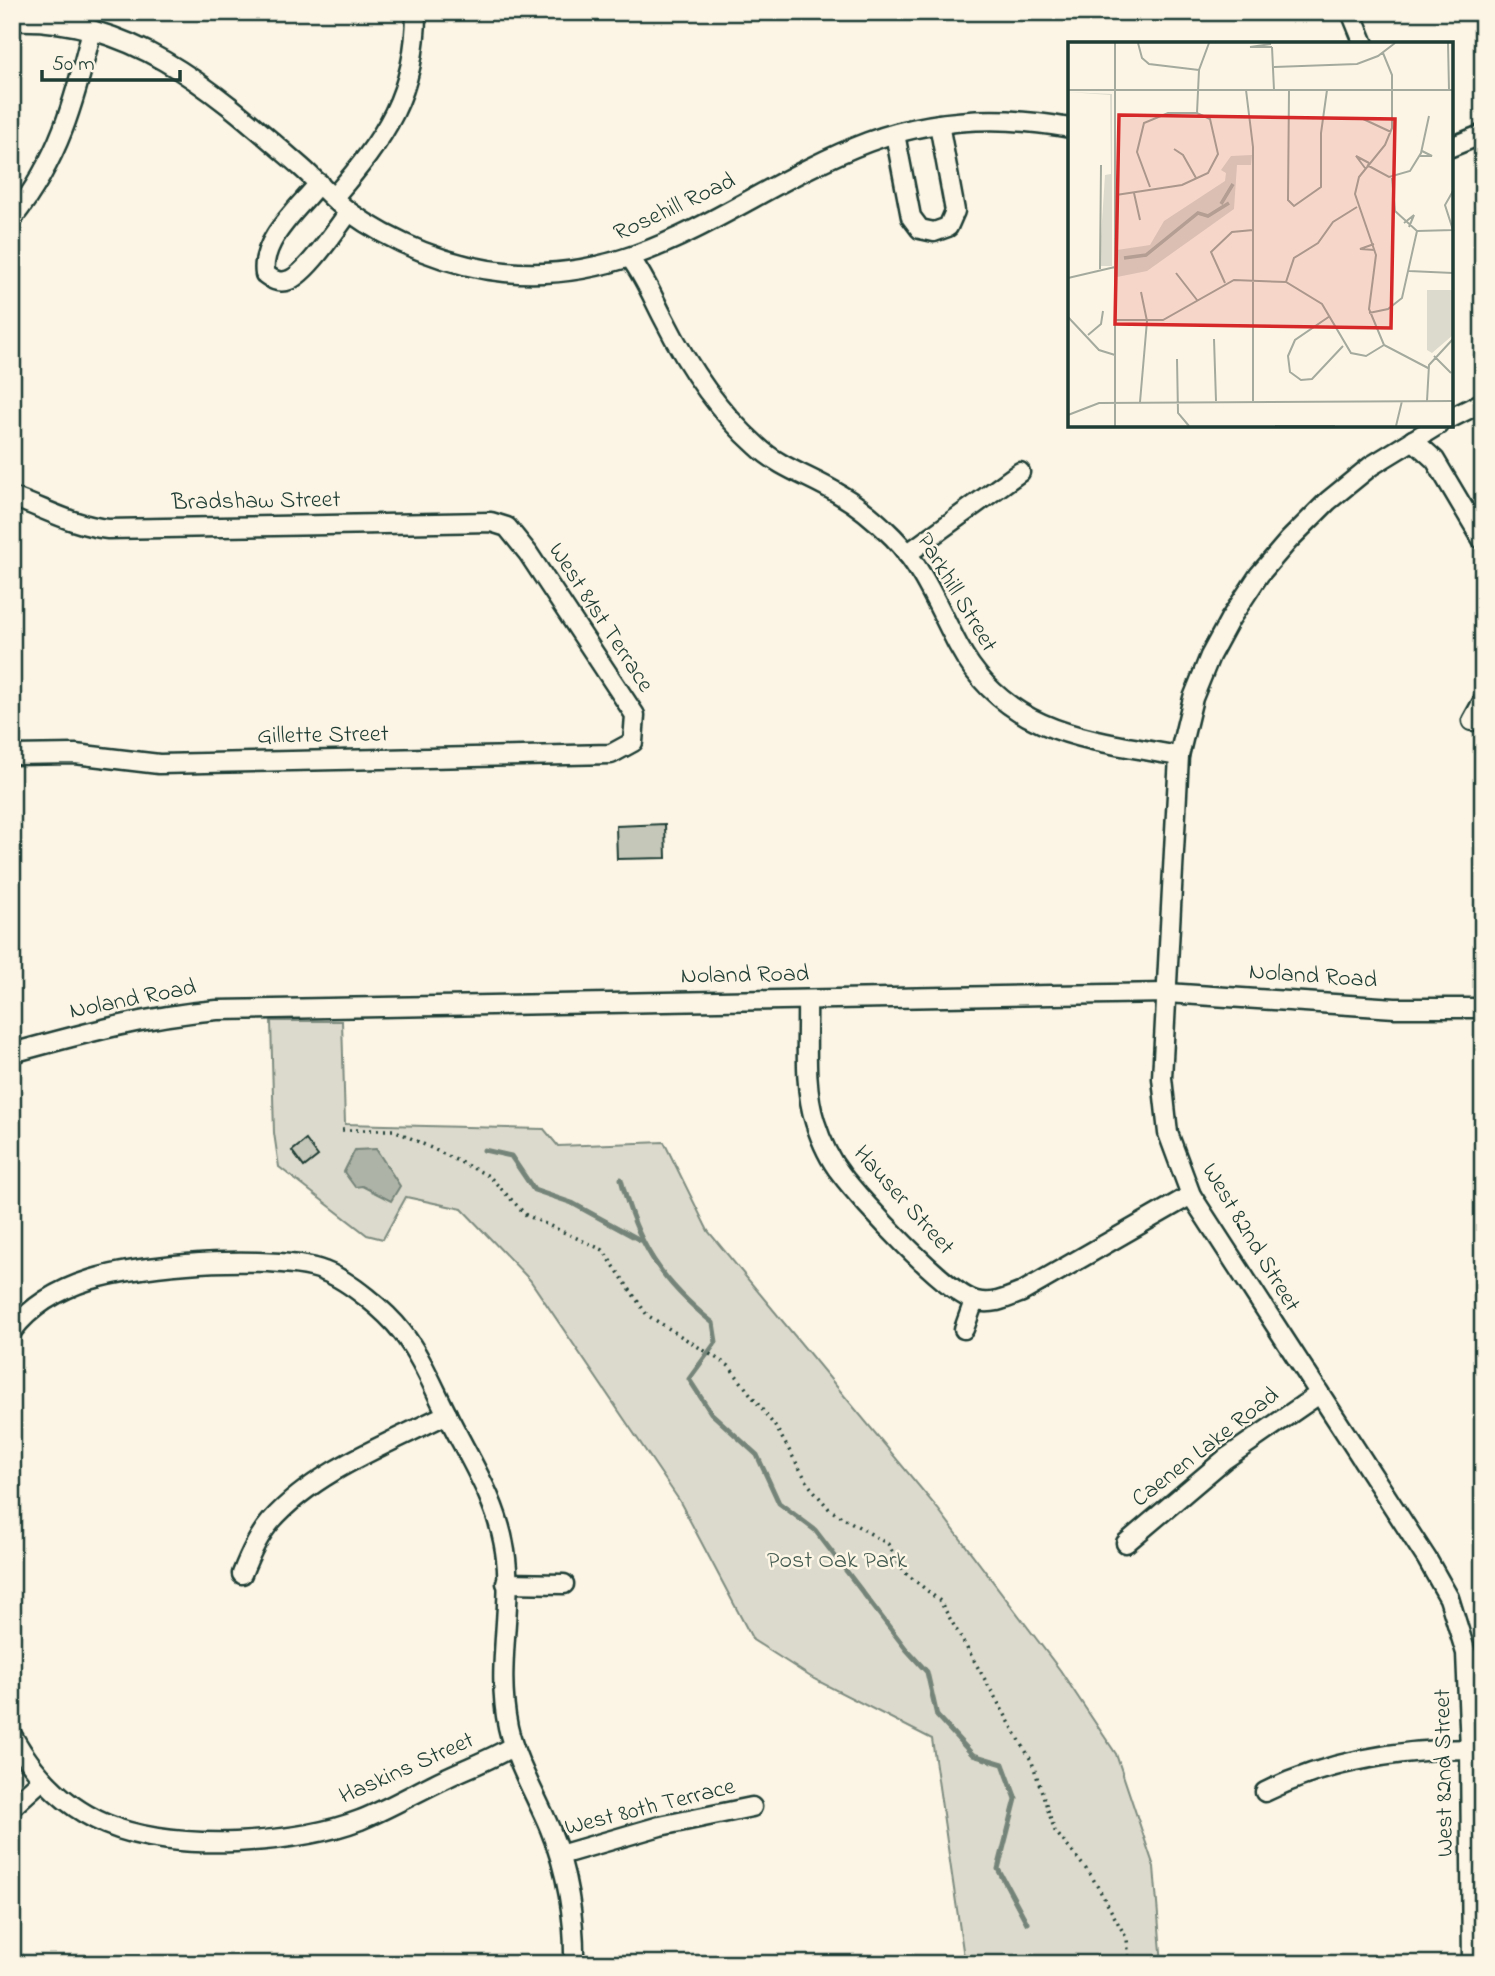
<svg xmlns="http://www.w3.org/2000/svg" width="1495" height="1976" font-family="'Indie Flower',sans-serif">
<style>
.green{fill:#dcdacc;stroke:#7e8c80;stroke-width:2}
.water{fill:#aeb3a7;stroke:#758479;stroke-width:2}
.lines{fill:none;stroke-linecap:round;stroke-linejoin:round}
.stream{stroke:#758479;stroke-width:5}
.building{fill:#c5c7b9;stroke:#1f3d34;stroke-width:2}
.street-casing{stroke:#1f3d34;stroke-width:23}
.path{stroke:#1f3d34;stroke-width:3.5;stroke-dasharray:2 5;stroke-linecap:butt}
.street{stroke:#fcf5e5;stroke-width:18}
.labels{text-anchor:middle;dominant-baseline:central;stroke-width:5;stroke-linejoin:round;paint-order:stroke}
.street-label{font-size:24px;fill:#1f3d34;stroke:#fcf5e5}
.park-label{font-size:24px;fill:#455c52;stroke:#fcf5e5}
.inset-river{fill:none;stroke:#aeb3a7;stroke-width:3.5}
.inset-road{fill:none;stroke:#a4ab9e;stroke-width:2}
.view{fill:#d62828;fill-opacity:0.15;stroke:#d62828;stroke-width:3.5}
.inset-edge{fill:none;stroke:#1f3d34;stroke-width:3.5}
</style>
<rect width="100%" height="100%" fill="#fcf5e5"/>
<filter id="ink" filterUnits="userSpaceOnUse"><feTurbulence type="fractalNoise" baseFrequency=".0143" numOctaves="2"/><feDisplacementMap in="SourceGraphic" scale="14" xChannelSelector="R" yChannelSelector="G"/><feConvolveMatrix kernelMatrix="1 2 1 2 8 2 1 2 1" color-interpolation-filters="sRGB"/></filter>
<g filter="url(#ink)">
<polygon class="green" points="271,1021 342,1021 345,1124 544,1129 558,1146 664,1142 708,1231 938,1509 1060,1670 1116,1754 1154,1867 1162,1964 965,1964 932,1739 814,1679 753,1640 679,1500 530,1280 462,1209 406,1197 383,1239 367,1235 279,1167 274,1133"/>
<polygon class="water" points="376,1149 400,1186 391,1201 362,1186 355,1187 344,1172 355,1150"/>
<g class="lines">
<g class="stream">
<polyline points="484,1150 511,1156 534,1190 572,1203 640,1240"/>
<path d="M621,1179C637,1244 661,1281 713,1323L716,1342L689,1379L711,1413L757,1455L779,1503L815,1530L906,1649L927,1672L937,1716L973,1755L1003,1764L1016,1799L998,1869L1027,1923"/>
</g>
</g>
<g class="building">
<polygon points="665,824 666,858 617,859 616,826"/>
<polygon points="306,1140 318,1156 304,1167 292,1151"/>
</g>
<g class="lines">
<g class="street-casing">
<g id="street">
<polyline points="1351,12 1364,44"/>
<path d="M12,21C133,16 216,93 301,167C317,181 331,198 348,211C392,243 451,267 505,272C648,286 743,189 868,142C934,118 1002,115 1070,128"/>
<polyline points="895,134 911,217 920,229 934,232 948,227 955,211 939,124"/>
<polyline points="1451,147 1483,134"/>
<path d="M319,183C299,208 260,240 265,274C272,279 277,283 286,281C304,278 337,228 349,212"/>
<path d="M333,198C385,138 416,94 416,12"/>
<path d="M12,219C59,159 74,103 92,30"/>
<path d="M631,259C645,278 653,298 664,319C687,365 719,412 757,446C780,468 812,477 839,494C858,505 877,521 893,537C922,566 939,609 958,645C1006,735 1090,740 1179,756"/>
<polyline points="1451,418 1483,402"/>
<polyline points="1438,425 1371,466 1328,501 1289,540 1259,575 1230,619 1210,656 1193,698 1179,756 1162,1078 1168,1133 1191,1195 1427,1559 1449,1598 1466,1653 1470,1749 1472,1964"/>
<polyline points="1413,440 1435,460 1483,541"/>
<path d="M12,497C46,509 72,525 108,529L491,522L507,527L528,553L635,715L633,742L611,754L159,764L75,754L12,755"/>
<polyline points="907,554 1020,472"/>
<polyline points="1472,721 1483,701"/>
<path d="M807,1000C808,1039 803,1085 815,1122C821,1141 829,1159 841,1174C861,1201 947,1294 976,1301C994,1305 1007,1298 1022,1292L1191,1195"/>
<path d="M12,1053C81,1034 146,1016 217,1010L1167,993L1395,1008H1483"/>
<polyline points="964,1329 974,1301"/>
<path d="M12,1331C52,1278 125,1269 187,1264C219,1261 296,1259 324,1271C348,1280 386,1311 402,1332C423,1359 436,1394 452,1424C473,1465 498,1504 505,1551C514,1608 495,1665 508,1727C516,1763 536,1795 550,1829C567,1870 575,1919 574,1964"/>
<polyline points="1126,1543 1225,1459 1319,1394"/>
<path d="M242,1574C249,1556 258,1536 271,1521C315,1471 388,1444 447,1414"/>
<polyline points="506,1583 564,1584"/>
<path d="M12,1735C63,1827 137,1845 236,1842C277,1840 321,1835 360,1820C390,1808 418,1791 446,1778C469,1767 492,1759 513,1746"/>
<path d="M1265,1792C1332,1759 1408,1748 1483,1749"/>
<polyline points="12,1807 43,1779"/>
<polyline points="560,1855 660,1826 752,1807"/>
</g>
</g>
<polyline class="path" points="342,1130 394,1130 489,1176 526,1215 603,1250 647,1315 729,1366 777,1429 809,1485 830,1510 888,1544 903,1571 940,1601 1032,1762 1055,1831 1091,1875 1127,1939 1129,1961"/>
<use href="#street" class="street"/>
</g>
</g>
<g class="labels">
<g class="street-label">
<text transform="translate(675 208) rotate(-25)">Rosehill Road</text>
<text transform="translate(256 502) rotate(-1)">Bradshaw Street</text>
<text transform="translate(956 593) rotate(59)">Parkhill Street</text>
<text transform="translate(600 618) rotate(57)">West 81st Terrace</text>
<text transform="translate(323 736) rotate(-1)">Gillette Street</text>
<text transform="translate(745 976) rotate(-1)">Noland Road</text>
<text transform="translate(1313 977) rotate(4)">Noland Road</text>
<text transform="translate(133 1000) rotate(-11)">Noland Road</text>
<text transform="translate(903 1201) rotate(48)">Hauser Street</text>
<text transform="translate(1250 1238) rotate(59)">West 82nd Street</text>
<text transform="translate(1206 1448) rotate(-38)">Caenen Lake Road</text>
<text transform="translate(407 1769) rotate(-24)">Haskins Street</text>
<text transform="translate(1445 1773) rotate(-91)">West 82nd Street</text>
<text transform="translate(650 1808) rotate(-14)">West 80th Terrace</text>
</g>
<g class="park-label">
<text x="837" y="1561">Post Oak Park</text>
</g>
</g>
<g transform="translate(1068 42)">
<rect width="385" height="385" fill="#fcf5e5"/>
<path d="M0,50L44,52V224H33L32,210L37,133L43,132L42,53ZM184,113L183,123H169L166,167L79,229L49,235V208L82,203L96,179L157,139L158,131L153,128L163,114ZM359,248H385V293L364,311L359,308Z" fill="#dcdacc"/>
<path class="inset-river" d="M153,162L165,142M56,216L78,213L130,171L140,174L161,161"/>
<path class="inset-road" d="M47,1V384M70,1L74,16L81,22L131,28M380,1L381,48M203,2L182,5H204M204,5L206,48M315,11L324,33V86L317,103L291,135L287,152L308,213L301,267L316,303L360,326M206,25L289,22L310,14L327,1M0,48H385M178,48L185,105V359M221,48L220,158L226,164L253,145V91L259,48M129,71L131,28L141,1M293,76L323,90M106,107L115,113L128,136M352,114H364L354,109M299,123L321,135L342,129L353,111L361,74M297,126L288,114L301,121M324,136L327,169L349,189L385,188L377,163L385,149M66,151L72,178M48,153L114,143L140,131L150,112L142,77L129,71H100L76,81L69,110L82,145M336,181L346,173L341,185M306,202L292,207L307,208M32,227L33,123M341,229L385,231M108,231L129,258M0,236L47,225M218,240L226,216L250,201L265,180L289,165M157,241L143,210L164,190L185,188M301,271L320,267L334,256L349,189M262,274L227,298L220,314L222,330L233,338L244,337L275,304M0,275L31,308L47,313M47,278H95L166,238L218,240L254,262L283,311L298,314L316,303M20,293L33,282L35,269M146,297L148,359M366,314L383,331M109,317L110,371L121,384M359,359L361,323L385,297M72,360L79,279L73,250M0,373L31,361L385,359M207,384H267M328,384L334,359"/>
<path class="view" d="M51,73L327,77L323,286L47,282Z"/>
<rect width="385" height="385" class="inset-edge"/>
</g>
<rect width="1495" height="1976" fill="none" stroke="#fcf5e5" stroke-width="42"/>
<rect x="21" y="21" width="1453" height="1934" fill="none" stroke="#1f3d34" stroke-width="2.5" filter="url(#ink)"/>
<path d="M42 70v10h138v-10" fill="none" stroke="#1f3d34" stroke-width="3.5"/>
<text x="52" y="70" font-size="21" fill="#1f3d34" stroke="#fcf5e5" stroke-width="5" paint-order="stroke">50 m</text>
</svg>
